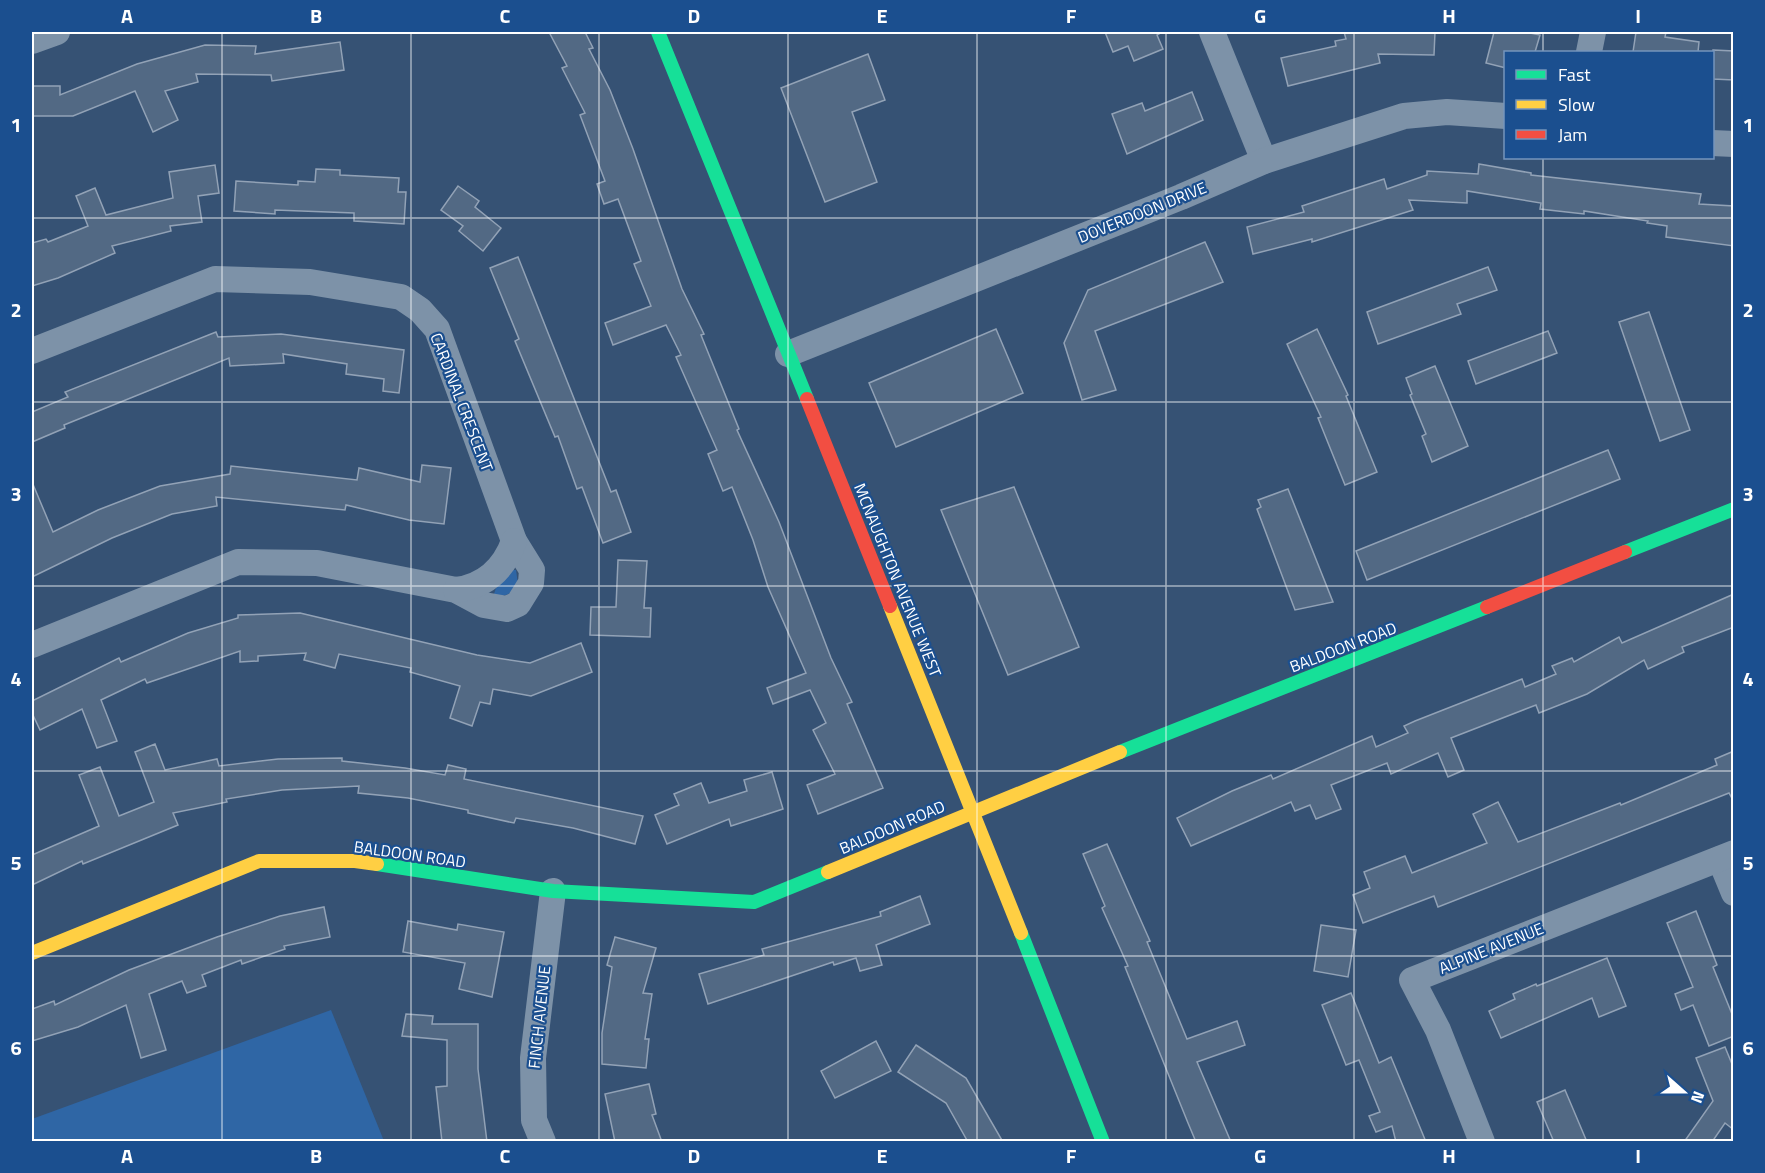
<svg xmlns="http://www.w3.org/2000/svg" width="1765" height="1173" font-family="'Titillium Web',sans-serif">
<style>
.green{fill:#2f66a5}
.building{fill:#526984;stroke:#92a2b6;stroke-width:1.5}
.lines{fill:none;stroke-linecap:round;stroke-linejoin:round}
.street{stroke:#7d92a8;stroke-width:26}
.fast{stroke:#16e098;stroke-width:14}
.slow{stroke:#ffcf43;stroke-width:14}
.jam{stroke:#f24e42;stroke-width:14}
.grid{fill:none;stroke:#fff;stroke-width:1.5;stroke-opacity:0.55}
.labels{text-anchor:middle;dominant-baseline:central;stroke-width:4.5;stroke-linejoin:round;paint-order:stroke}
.street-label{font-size:16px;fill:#fff;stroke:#1b4f8f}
.neatline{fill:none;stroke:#fff;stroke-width:2}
.grid-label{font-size:20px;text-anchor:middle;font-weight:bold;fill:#fff}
</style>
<rect width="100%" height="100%" fill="#365274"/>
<g class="green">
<path d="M513,570H516L518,584C510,594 507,598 494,594L496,588Z"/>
<polygon points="331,1010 384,1141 32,1141 32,1119"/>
</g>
<g class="building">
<polygon points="549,32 585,32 593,48 589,49 610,90 633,149 682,289 704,334 701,335 739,429 737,430 779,522 831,658 852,702 847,704 883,788 818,814 807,785 835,774 813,730 826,723 810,690 773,704 767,688 806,673 768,587 753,540 732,487 723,491 708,454 717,450 676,357 681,355 666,325 613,345 605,323 651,306 634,264 641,261 618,199 604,204 597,184 605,181 580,115 585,113 562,68 567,66"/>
<polygon points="1105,32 1162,32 1157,35 1163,49 1134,61 1128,46 1113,52"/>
<polygon points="1344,32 1435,32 1434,55 1378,54 1380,63 1288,86 1281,58 1336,46 1335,41 1346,39"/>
<polygon points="1494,32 1525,32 1540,35 1535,52 1506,52 1506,68 1486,63"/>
<polygon points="1636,32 1666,32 1665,37 1699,42 1698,52 1633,52"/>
<polygon points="340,42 344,70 272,81 271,75 196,74 198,82 165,91 178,120 153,132 135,91 73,116 32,116 32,86 60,86 60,95 137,64 205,45 256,46 255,54"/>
<polygon points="1713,50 1734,51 1734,80 1713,79"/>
<polygon points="868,54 885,100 852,112 877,182 825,202 781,88"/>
<polygon points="1192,92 1203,120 1127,154 1112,114 1142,103 1145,111"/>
<polygon points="1479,164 1531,173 1531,175 1701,194 1699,204 1734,206 1734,246 1666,237 1667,226 1647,223 1648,221 1584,211 1584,214 1540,209 1541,203 1467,191 1467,203 1409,200 1413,210 1312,242 1312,239 1253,254 1247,227 1304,212 1302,206 1384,179 1387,189 1427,175 1427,171 1478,174"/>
<polygon points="215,165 219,193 198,196 202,222 170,226 171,231 112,246 115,253 58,278 32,286 32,243 46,239 48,242 88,226 76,196 95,188 106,215 173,198 169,172"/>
<polygon points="316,169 340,170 340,175 399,178 398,192 406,192 404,224 354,221 354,213 275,210 275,214 234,211 236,181 298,185 298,181 315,182"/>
<polygon points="458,186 479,201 475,207 501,228 483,251 459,231 463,226 441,210"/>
<polygon points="1205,242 1223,282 1095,331 1116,390 1082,400 1064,343 1088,290"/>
<polygon points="518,257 611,492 616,490 631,532 603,543 582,487 577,489 558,436 555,437 515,341 519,339 490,268"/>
<polygon points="1488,267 1497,290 1457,304 1461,314 1378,344 1367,312"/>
<polygon points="1649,312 1690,430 1660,441 1619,322"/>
<polygon points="996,329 1023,393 896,447 869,383"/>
<polygon points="1317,329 1348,395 1346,396 1377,472 1345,485 1318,418 1321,417 1287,344"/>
<polygon points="1548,331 1557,353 1476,384 1468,361"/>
<polygon points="216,332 218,337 281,334 404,350 399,393 383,391 384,379 346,374 347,364 283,354 284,363 230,366 229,358 64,425 65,428 32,442 32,412 68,397 65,392"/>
<polygon points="1435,366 1468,446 1432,462 1422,436 1426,434 1410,395 1412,394 1406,378"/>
<polygon points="1608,450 1620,479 1367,580 1356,551"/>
<polygon points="422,465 451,468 444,524 409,520 346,505 345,510 216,497 217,506 172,514 112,538 32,577 32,482 53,532 98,510 160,486 230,474 231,466 357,480 359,468 420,482"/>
<polygon points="1014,487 1079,647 1008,675 941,510"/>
<polygon points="1288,489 1333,602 1295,610 1257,509 1261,507 1258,500"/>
<polygon points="618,560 647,561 644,608 651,608 650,637 590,635 591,607 616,607"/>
<polygon points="1734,594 1734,627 1682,647 1684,652 1648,669 1644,660 1587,694 1539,713 1536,705 1451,738 1464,770 1448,777 1438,753 1391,774 1387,763 1331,785 1341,809 1316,819 1310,805 1295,811 1291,802 1191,846 1177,818 1232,791 1271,775 1273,779 1372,736 1376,747 1408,733 1404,726 1415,721 1522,679 1525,687 1556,674 1552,666 1572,658 1574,662 1619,637 1622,643"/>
<polygon points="300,613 477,655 530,663 581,643 592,672 531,696 493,689 490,704 480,702 472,726 450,718 460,686 410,672 411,668 339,654 335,668 304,660 306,653 258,656 258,661 240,662 240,651 147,683 145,679 101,700 117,741 97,748 82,709 40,730 32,713 32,701 119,658 121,662 188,633 238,618 238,615"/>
<polygon points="155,744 165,770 217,759 219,766 278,759 342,758 342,761 405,768 445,775 448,765 466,769 464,779 643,816 635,844 573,828 516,818 514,823 468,813 468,810 408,798 358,793 359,786 282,790 226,799 227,802 173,813 178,825 83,864 82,861 32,885 32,855 99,826 79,775 100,767 119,816 154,802 135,752"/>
<polygon points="1734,751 1734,802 1729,793 1438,907 1434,896 1363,923 1353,895 1370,888 1364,872 1405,856 1412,873 1487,843 1473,814 1498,802 1518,842 1620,803 1621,805 1717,765 1715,759"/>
<polygon points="772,772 783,809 731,826 729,819 667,844 655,815 679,805 674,794 701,783 709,803 747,791 744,780"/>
<polygon points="1107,844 1150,941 1147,942 1187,1039 1237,1021 1245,1045 1197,1062 1231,1142 1196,1142 1188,1123 1125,967 1128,966 1102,908 1105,906 1083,854"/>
<polygon points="920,896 930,924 876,945 882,965 860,971 856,958 834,965 833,962 708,1004 699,974 764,955 762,949 881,916 880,912"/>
<polygon points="324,907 330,937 284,946 285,949 242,964 241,960 202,975 206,986 187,993 182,981 149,994 166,1050 141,1058 126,1005 78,1027 32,1041 32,1009 54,1001 55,1005 129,970 217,937 280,916"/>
<polygon points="1696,911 1717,965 1713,967 1734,1019 1734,1036 1709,1046 1693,1005 1681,1010 1675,994 1693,987 1667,923"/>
<polygon points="408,921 457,930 458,924 504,932 492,997 459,989 465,963 403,952"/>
<polygon points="1321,925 1356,930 1348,977 1314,971"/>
<polygon points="615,937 656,948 643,993 652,994 645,1039 649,1039 646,1068 602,1064 602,1033 612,967 607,965"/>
<polygon points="1607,958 1626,1006 1599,1017 1592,998 1501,1038 1489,1011 1515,999 1513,994 1536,984 1537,986"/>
<polygon points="1351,993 1379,1063 1391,1057 1426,1142 1396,1142 1392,1126 1376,1132 1369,1116 1380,1112 1359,1060 1346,1065 1322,1005"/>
<polygon points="406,1014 433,1016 432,1024 478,1024 478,1069 487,1142 442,1142 436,1087 447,1086 447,1040 402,1036"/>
<polygon points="876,1041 891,1071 835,1098 821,1071"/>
<polygon points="916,1045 966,1078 1003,1142 968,1142 946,1103 898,1072"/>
<polygon points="1725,1047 1734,1069 1734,1130 1725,1123 1712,1142 1684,1142 1713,1101 1696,1058"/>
<polygon points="649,1084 656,1114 652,1115 662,1142 615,1142 605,1094"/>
<polygon points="1565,1090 1587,1142 1554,1142 1537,1102"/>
</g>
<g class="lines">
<g class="street">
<polyline points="1212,32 1264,161"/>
<polyline points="32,41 57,32"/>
<polyline points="1589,52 1593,32"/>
<polyline points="1712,143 1734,144"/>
<polyline points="32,351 215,279 310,282 401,297 420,310 437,329 514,541 532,570 531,583 518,604 507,609 484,605 456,590 317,563 238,562 32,645"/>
<polyline points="788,354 1181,197 1264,161 1404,116 1447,112 1506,116"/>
<path d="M456,590C485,586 504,569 514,541"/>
<polyline points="1720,859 1734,893"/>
<polyline points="543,1142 534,1120 533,1058 553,891"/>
<polyline points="1482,1142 1438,1030 1412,980 1734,853"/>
</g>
<g class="fast">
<polyline points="658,32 807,399"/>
<polyline points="1625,552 1734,509"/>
<polyline points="1120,752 1487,607"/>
<polyline points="377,864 553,891 754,902 828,872"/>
<polyline points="1021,933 1103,1142"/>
</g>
<g class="slow">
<polyline points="890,606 1021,933"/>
<polyline points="828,872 1120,752"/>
<polyline points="32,953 259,861 355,861 377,864"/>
</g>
<g class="jam">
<polyline points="807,399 890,606"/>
<polyline points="1487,607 1625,552"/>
</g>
</g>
<path class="grid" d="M222,32V1142M411,32V1142M599,32V1142M788,32V1142M977,32V1142M1166,32V1142M1354,32V1142M1543,32V52M1543,158V1142M32,218H1734M32,402H1734M32,586H1734M32,771H1734M32,956H1734"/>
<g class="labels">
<g class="street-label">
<text transform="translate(1142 212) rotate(-22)">DOVERDOON DRIVE</text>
<text transform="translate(462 402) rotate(69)">CARDINAL CRESCENT</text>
<text transform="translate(898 580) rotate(68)">MCNAUGHTON AVENUE WEST</text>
<text transform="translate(1343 647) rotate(-21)">BALDOON ROAD</text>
<text transform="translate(892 827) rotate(-23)">BALDOON ROAD</text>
<text transform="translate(410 854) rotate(8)">BALDOON ROAD</text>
<text transform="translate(1491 948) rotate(-22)">ALPINE AVENUE</text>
<text transform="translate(539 1017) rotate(-84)">FINCH AVENUE</text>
</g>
</g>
<rect width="1765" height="1173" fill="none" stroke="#1b4f8f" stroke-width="66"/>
<rect x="1504" y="51" width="210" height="108" fill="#1b4f8f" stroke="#7695bc" stroke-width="1.5"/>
<rect x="1516" y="70" width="30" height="9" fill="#16e098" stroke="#7695bc" stroke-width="1.5"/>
<text x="1558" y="81" font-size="18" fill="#ffffff">Fast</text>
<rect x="1516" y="100" width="30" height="9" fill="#ffcf43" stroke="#7695bc" stroke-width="1.5"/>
<text x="1558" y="111" font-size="18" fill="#ffffff">Slow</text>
<rect x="1516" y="130" width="30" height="9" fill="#f24e42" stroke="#7695bc" stroke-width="1.5"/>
<text x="1558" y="141" font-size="18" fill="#ffffff">Jam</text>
<g transform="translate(1684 1092) rotate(111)" stroke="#1b4f8f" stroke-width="4.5" paint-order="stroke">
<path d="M0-4.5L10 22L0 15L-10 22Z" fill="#ffffff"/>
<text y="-9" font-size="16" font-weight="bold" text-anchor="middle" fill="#ffffff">N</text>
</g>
<rect x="33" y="33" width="1699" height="1107" class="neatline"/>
<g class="grid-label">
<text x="127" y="23">A</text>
<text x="316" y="23">B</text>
<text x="505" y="23">C</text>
<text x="694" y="23">D</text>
<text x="882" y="23">E</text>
<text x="1071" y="23">F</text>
<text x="1260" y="23">G</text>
<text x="1449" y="23">H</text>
<text x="1638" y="23">I</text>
<text x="16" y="132">1</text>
<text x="1748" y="132">1</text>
<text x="16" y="317">2</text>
<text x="1748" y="317">2</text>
<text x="16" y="501">3</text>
<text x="1748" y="501">3</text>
<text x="16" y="686">4</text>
<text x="1748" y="686">4</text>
<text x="16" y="870">5</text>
<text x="1748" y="870">5</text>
<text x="16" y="1055">6</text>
<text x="1748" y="1055">6</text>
<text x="127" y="1163">A</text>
<text x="316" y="1163">B</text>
<text x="505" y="1163">C</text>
<text x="694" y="1163">D</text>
<text x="882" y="1163">E</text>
<text x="1071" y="1163">F</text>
<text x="1260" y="1163">G</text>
<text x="1449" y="1163">H</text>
<text x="1638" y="1163">I</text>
</g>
</svg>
